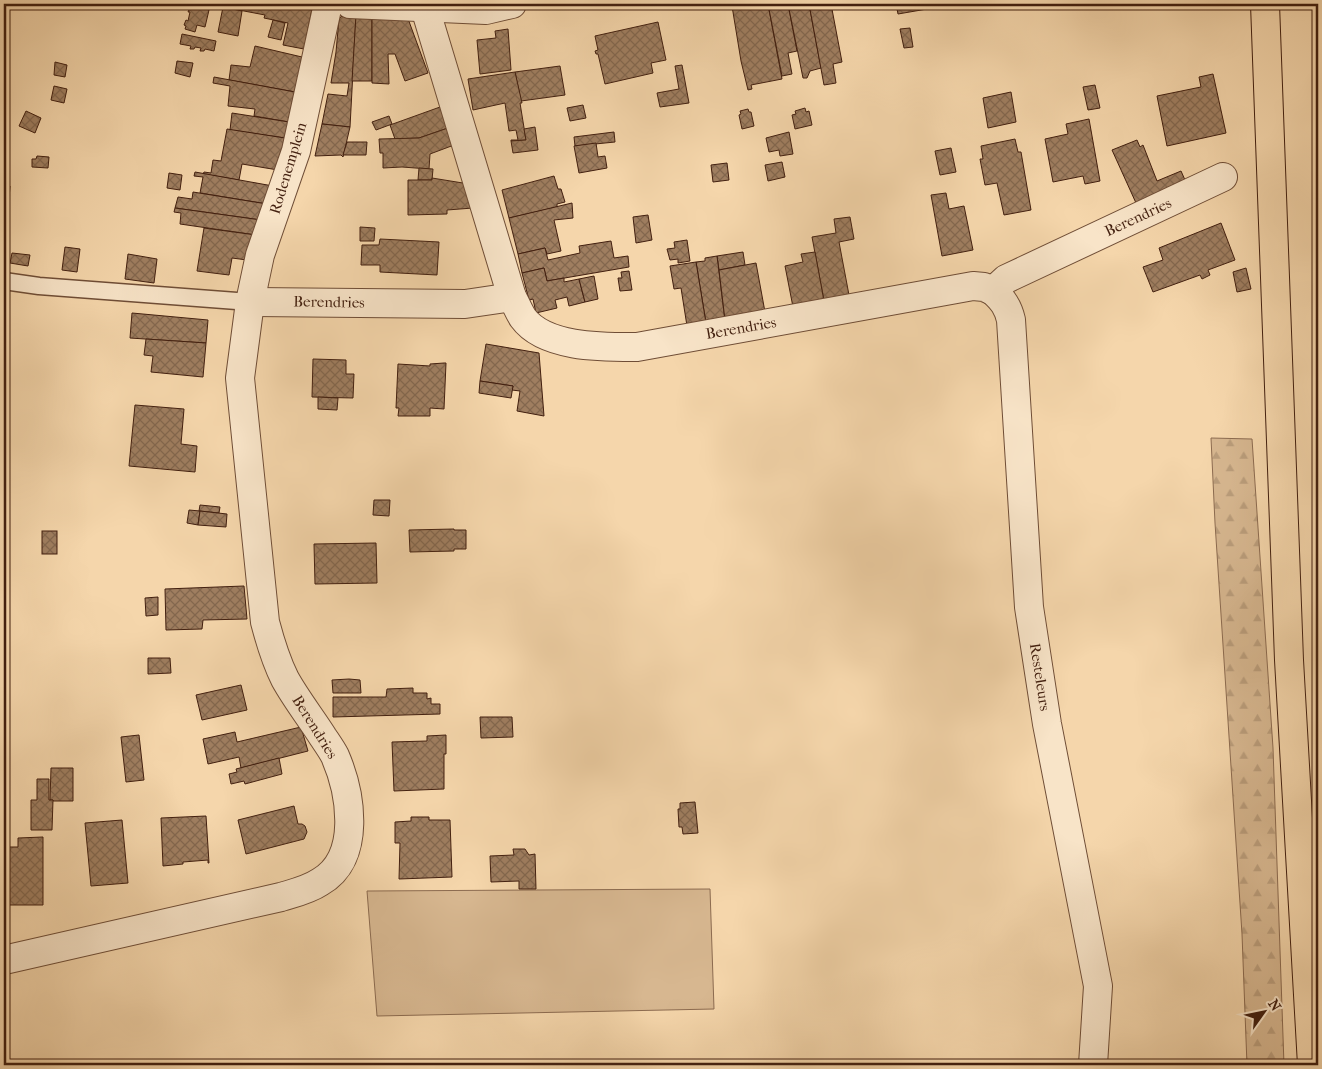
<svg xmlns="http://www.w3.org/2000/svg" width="1322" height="1069" font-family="'IM FELL French Canon',serif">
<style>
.green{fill:#d7b790;stroke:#8c6b50}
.forest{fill:url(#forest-firs);stroke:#8c6b50}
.building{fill:url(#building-cross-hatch);stroke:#421f0f}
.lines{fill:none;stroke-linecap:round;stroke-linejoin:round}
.lane-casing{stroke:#6f4d36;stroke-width:19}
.street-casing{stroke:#6f4d36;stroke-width:30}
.highway-casing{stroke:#421f0f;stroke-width:30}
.lane{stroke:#f8e4c8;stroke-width:16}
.street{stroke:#f8e4c8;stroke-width:28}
.highway{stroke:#f5d6ab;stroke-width:28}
.labels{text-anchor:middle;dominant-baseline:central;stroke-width:4;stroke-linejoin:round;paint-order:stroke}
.street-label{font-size:15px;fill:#421f0f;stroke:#f8e4c8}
</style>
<defs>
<pattern id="forest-firs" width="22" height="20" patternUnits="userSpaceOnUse" patternTransform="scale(1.25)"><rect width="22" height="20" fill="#d7b790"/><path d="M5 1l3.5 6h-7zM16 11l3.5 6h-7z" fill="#ba9d7b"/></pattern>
<pattern id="building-cross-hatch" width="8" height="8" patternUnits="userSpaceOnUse" patternTransform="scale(1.25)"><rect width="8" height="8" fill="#9f7e60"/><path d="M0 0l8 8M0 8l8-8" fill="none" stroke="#83674e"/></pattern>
</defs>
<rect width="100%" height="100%" fill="#f5d6ab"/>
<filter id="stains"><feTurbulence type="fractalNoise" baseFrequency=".004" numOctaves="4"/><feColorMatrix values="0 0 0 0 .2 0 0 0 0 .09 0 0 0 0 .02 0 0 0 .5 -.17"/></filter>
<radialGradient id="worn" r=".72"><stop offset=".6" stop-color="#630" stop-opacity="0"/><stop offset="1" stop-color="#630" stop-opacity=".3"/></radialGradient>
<polygon class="green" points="710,889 714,1009 377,1016 367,891"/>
<polygon class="forest" points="1211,438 1252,439 1273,748 1284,1065 1247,1065 1242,934 1215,523"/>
<g class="building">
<polygon points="223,4 313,4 304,49 283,45 288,23 264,18 265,15 223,7"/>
<polygon points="742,4 768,4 782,79 751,85 752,89 748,90 741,61 732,6"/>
<polygon points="768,4 788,4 797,51 788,53 792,74 782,76"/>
<polygon points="788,4 809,4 821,68 810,71 807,78 803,78"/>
<polygon points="809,4 831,4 842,62 833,64 836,83 824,85"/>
<polygon points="896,4 926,4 927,9 898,14"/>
<polygon points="191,5 209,10 205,27 197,25 195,32 185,29 186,26 184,25 186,20 188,21 190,12 188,12"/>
<polygon points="223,7 242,11 238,36 218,32"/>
<polygon points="344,14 356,15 350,127 322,124 328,94 347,96 349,83 331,83 336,52 339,19"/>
<polygon points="356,15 372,15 372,81 352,81"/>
<polygon points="372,15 407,16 428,73 405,81 395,54 388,54 389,84 372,83"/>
<polygon points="273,20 285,23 281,40 268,37"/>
<polygon points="658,22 666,60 651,63 653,73 605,84 598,54 596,54 595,51 598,50 595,36"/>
<polygon points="910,28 913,47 904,48 900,29"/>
<polygon points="508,29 511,70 480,74 477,40 496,38 495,31"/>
<polygon points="182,34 216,41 214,51 205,49 204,51 200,51 201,48 195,47 194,49 190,49 191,46 180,44"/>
<polygon points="255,46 302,57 295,92 229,80 231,65 250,67"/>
<polygon points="177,61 193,63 190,77 175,73"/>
<polygon points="55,62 67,65 65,77 54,75"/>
<polygon points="682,65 689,103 660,107 657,93 679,89 675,66"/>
<polygon points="560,66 565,95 521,101 515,72"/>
<polygon points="515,72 522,103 520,103 526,140 511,141 511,140 518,140 516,130 509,131 505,103 473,110 468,79"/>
<polygon points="1213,74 1226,133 1167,146 1157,96 1201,87 1199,77"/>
<polygon points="214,77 295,92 289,122 254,116 255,109 228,106 230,86 213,83"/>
<polygon points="1095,85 1100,108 1088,110 1083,87"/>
<polygon points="54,86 67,89 64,103 51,100"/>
<polygon points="1011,92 1016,122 988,128 983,98"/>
<polygon points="583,105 586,118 570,121 567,108"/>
<polygon points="440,107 448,128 419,138 395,139 390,125"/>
<polygon points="805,108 806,112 809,111 812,125 795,129 792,115 796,114 795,111"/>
<polygon points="748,109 749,112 751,112 754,126 742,129 739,115 741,114 740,111"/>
<polygon points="26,111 41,118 35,133 19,126"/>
<polygon points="232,113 289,122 285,138 230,130"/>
<polygon points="389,116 392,124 376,130 372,122"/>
<polygon points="1089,119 1100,181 1085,184 1083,176 1053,182 1045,139 1068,134 1066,124"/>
<polygon points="322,124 350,127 343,157 341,155 315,156"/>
<polygon points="535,127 538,150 513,153 511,141 526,140 524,129"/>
<polygon points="448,128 454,145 430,154 429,169 402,167 383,168 383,153 380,153 379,139 419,138"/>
<polygon points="227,129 285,138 278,170 242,164 239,180 203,174 204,172 211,173 213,160 221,161"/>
<polygon points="614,132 615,142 575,146 574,137"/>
<polygon points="789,132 793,154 780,156 779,150 769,152 766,138"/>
<polygon points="1015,139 1018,152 1021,152 1031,210 1004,215 997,183 985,185 980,159 983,159 981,146"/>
<polygon points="1137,140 1140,147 1143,145 1157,181 1181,171 1185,180 1136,203 1112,150"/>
<polygon points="347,142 367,142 366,155 343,155"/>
<polygon points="596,143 598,157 605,156 607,168 579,173 574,146"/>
<polygon points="951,148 956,172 940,175 935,151"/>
<polygon points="37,156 49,157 48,168 32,167 32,159 36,159"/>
<polygon points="782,162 785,177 768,181 765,165"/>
<polygon points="727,163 729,180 713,182 711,165"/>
<polygon points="419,168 433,169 432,180 418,180"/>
<polygon points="195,172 273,186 267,204 200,193 203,177 194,176"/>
<polygon points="169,173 182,175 180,190 167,188"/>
<polygon points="554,176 558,189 561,189 565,202 557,204 557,207 509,218 502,190"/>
<polygon points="432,178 469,184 473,208 447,210 447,214 408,215 408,180 432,180"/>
<polygon points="4,185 10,186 9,199 4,198"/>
<polygon points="193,192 267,204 261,220 175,208 178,197 192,199"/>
<polygon points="946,193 949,209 964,206 973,250 942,256 931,195"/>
<polygon points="572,203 573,218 554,220 561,251 547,254 545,248 518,254 509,218"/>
<polygon points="175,208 261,220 256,235 180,224 181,213 174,212"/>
<polygon points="648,215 652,240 636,243 633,217"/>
<polygon points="850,217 854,239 839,242 849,295 824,301 812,237 836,233 834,219"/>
<polygon points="1221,223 1235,260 1208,270 1210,275 1202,279 1200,275 1153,292 1143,267 1163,260 1159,248"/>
<polygon points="360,227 375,228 374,241 360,241"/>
<polygon points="204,228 256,235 247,260 232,258 229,275 197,271"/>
<polygon points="380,239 439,242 437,275 380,272 380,265 361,265 362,245 379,245"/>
<polygon points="687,240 690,261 678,263 678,259 670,260 667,249 675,248 674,242"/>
<polygon points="611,241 614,258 628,256 629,267 547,281 544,268 522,273 518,254 545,248 548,260 580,253 579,246"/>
<polygon points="65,247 80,249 77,272 62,270"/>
<polygon points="743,252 745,265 719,270 717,256"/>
<polygon points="815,252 824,301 793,307 785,266 803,262 801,254"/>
<polygon points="12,253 30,255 28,266 10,263"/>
<polygon points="128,254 157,259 154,283 125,279"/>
<polygon points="717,256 725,320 706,323 696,262 705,261 705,258"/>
<polygon points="696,262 706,323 687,326 681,288 674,289 670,266"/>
<polygon points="756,263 765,312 725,320 719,270"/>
<polygon points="544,268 547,281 564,278 564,282 579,279 585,302 569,306 567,297 555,300 557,308 536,313 533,299 529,300 522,273"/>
<polygon points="1246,268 1251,289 1237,292 1233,272"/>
<polygon points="629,271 632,290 620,291 618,278 622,278 621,272"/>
<polygon points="594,276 598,299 585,302 579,279"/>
<polygon points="132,313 208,320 206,343 130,338"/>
<polygon points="146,339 206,343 203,377 151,372 153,356 144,355"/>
<polygon points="486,344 539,353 544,416 517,411 520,391 512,390 513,386 480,381"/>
<polygon points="313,359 346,360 346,374 354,374 353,398 312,397"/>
<polygon points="444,363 446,363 444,409 430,408 430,416 398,416 399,408 396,408 398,364 430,366 430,364"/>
<polygon points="480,381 513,386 511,398 479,393"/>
<polygon points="318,397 338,398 337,410 318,409"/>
<polygon points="135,405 184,409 181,444 197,446 195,472 129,466"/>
<polygon points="374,500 390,500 389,516 373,515"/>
<polygon points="200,505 220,507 219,513 199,511"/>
<polygon points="189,510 200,511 198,525 187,523"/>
<polygon points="200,511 227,514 226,527 198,525"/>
<polygon points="454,529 454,530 466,530 466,549 454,549 454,551 410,552 409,530"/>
<rect x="42" y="531" width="15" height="23"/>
<polygon points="376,543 377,583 315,584 314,544"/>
<polygon points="244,586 247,619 203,620 202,629 166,630 165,589"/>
<polygon points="158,597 158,615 146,616 145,598"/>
<polygon points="148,658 170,658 171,673 148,674"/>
<polygon points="349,679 360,680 361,693 333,693 332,680"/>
<polygon points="241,685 247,710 202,720 196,695"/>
<polygon points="413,688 413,693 427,693 427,699 431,698 431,704 440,704 440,714 333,717 333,697 386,697 387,689"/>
<polygon points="480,717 512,717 513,737 481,738"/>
<polygon points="301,727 308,751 241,768 239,757 208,764 203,739 235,732 237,742"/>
<polygon points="139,735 144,780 126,782 121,737"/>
<polygon points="446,735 446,754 444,754 444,789 394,791 392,742 427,741 427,736"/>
<polygon points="279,758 282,774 245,784 244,781 231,784 229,774 237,772 236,769"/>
<polygon points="51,768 73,768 73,801 53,801 53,800 50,800"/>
<polygon points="37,779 49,779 49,800 53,800 52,830 31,830 31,800 37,800"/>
<polygon points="695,802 698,833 683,834 682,827 679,827 678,809 680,809 680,803"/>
<polygon points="294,806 298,824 302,824 305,826 307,832 304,839 246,854 238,820"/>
<polygon points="206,816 209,863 208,863 208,860 183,862 183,864 163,866 161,818"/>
<polygon points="411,817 429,817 429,820 450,820 452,877 399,879 400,843 395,843 395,822 411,821"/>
<polygon points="122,820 128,883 91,886 85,823"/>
<polygon points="43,837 43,905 4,905 4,847 18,847 18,838"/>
<polygon points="513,849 525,849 529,855 535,854 536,889 519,889 519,881 491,882 490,856 514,855"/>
</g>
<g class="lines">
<g class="lane-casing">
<polyline id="lane" points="4,281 39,286 250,302"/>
</g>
<g class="street-casing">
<g id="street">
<polyline points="350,4 486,10 512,4"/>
<path d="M421,4L425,8L512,297C516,304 519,312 523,318C545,348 603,347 637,347L973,286L984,287L993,291L1006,279L1223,177"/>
<path d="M993,291C1003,300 1008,307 1011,320L1029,607L1047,724L1098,986L1093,1065"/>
<polyline points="250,302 465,304 512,297"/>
<path d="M4,960L281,897C294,893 308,890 320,882C362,858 351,793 335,756C332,750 327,743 323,737C311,718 296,699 285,679C276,661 270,641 265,622L240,378L250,302L260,255L296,151L328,4"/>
</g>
</g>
<g class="highway-casing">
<polyline id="highway" points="1265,4 1289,660 1312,1065"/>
</g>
<use href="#lane" class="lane"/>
<use href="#street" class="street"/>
<use href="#highway" class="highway"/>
</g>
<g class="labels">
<g class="street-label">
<text transform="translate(288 168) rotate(-73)">Rodenemplein</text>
<text transform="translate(1138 217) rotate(-25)">Berendries</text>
<text transform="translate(329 302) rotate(1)">Berendries</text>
<text transform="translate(741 328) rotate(-10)">Berendries</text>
<text transform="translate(1040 677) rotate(81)">Resteleurs</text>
<text transform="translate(315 727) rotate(58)">Berendries</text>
</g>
</g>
<rect width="1322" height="1069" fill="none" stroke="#f5d6ab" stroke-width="20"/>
<rect x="5" y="5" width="1312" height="1059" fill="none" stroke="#421f0f" stroke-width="2.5"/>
<rect x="10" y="10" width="1302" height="1049" fill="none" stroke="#421f0f"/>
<g transform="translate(1264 1012) rotate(57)" stroke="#f8e4c8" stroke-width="4" paint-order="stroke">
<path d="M0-4L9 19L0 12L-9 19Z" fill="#421f0f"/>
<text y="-8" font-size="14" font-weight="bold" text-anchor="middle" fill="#421f0f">N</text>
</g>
<rect width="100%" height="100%" filter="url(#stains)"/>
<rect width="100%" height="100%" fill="url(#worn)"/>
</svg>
